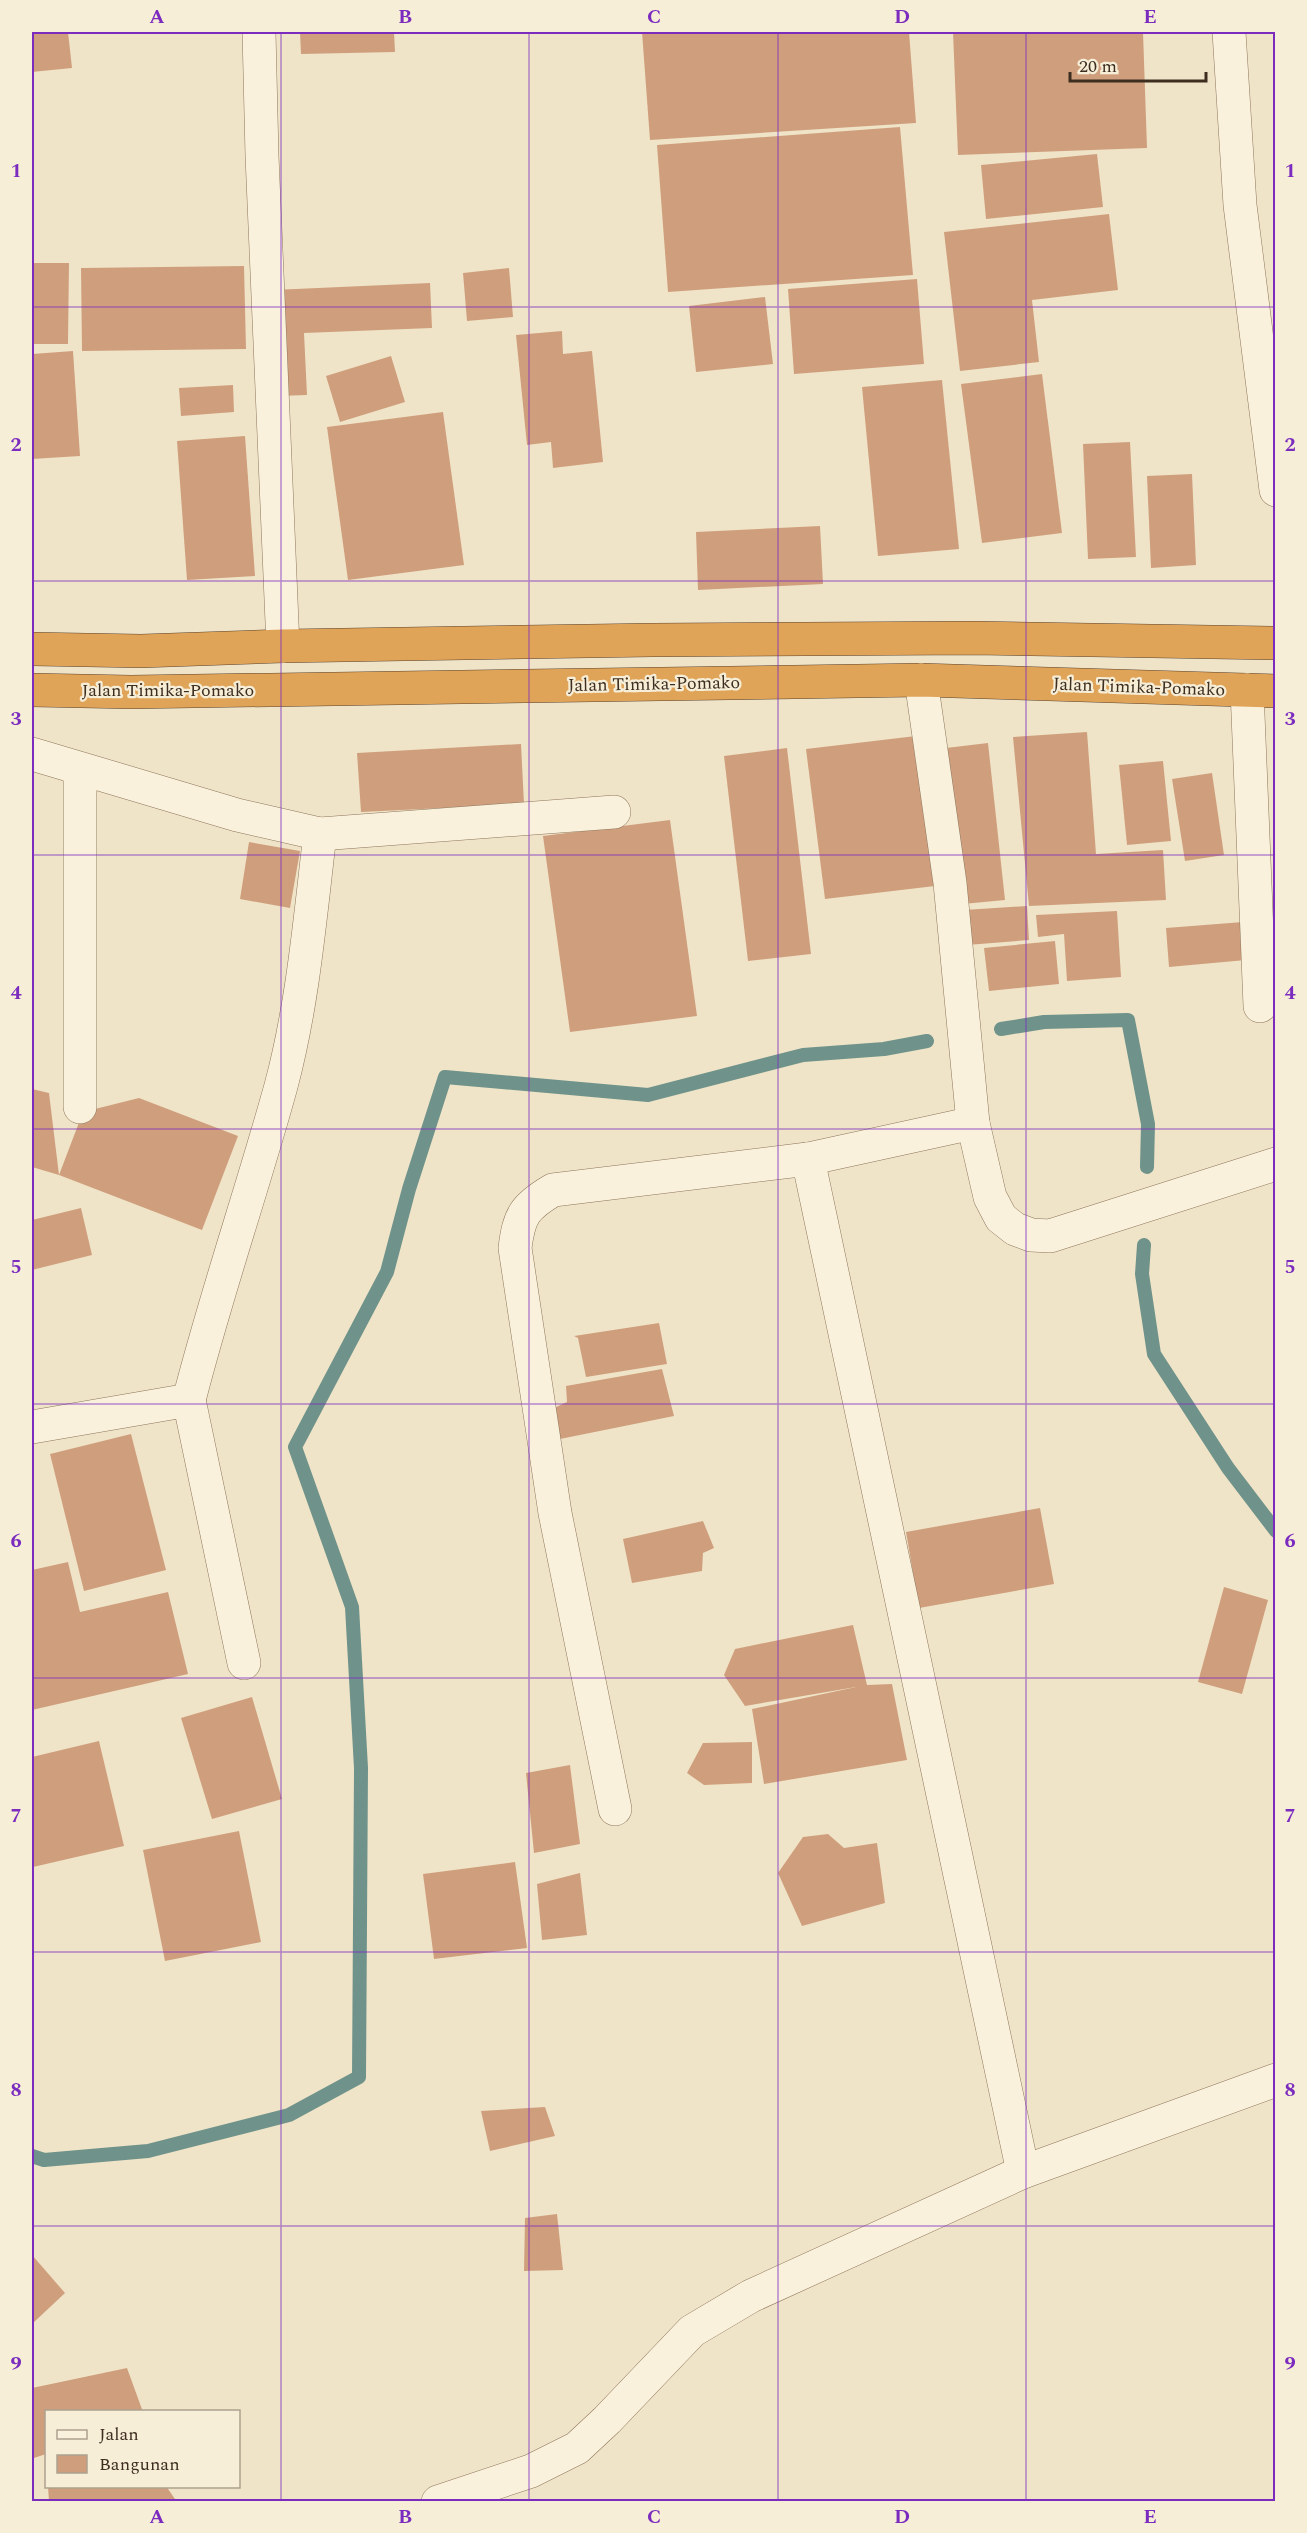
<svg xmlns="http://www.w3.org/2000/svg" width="1307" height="2533" font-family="Spectral,serif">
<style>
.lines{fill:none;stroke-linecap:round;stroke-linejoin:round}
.stream{stroke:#6f938a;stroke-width:14}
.building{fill:#cf9f7d}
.minor-casing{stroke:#8d765c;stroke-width:34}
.highway-casing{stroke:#5b4430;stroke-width:34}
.minor{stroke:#faf1dc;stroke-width:33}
.highway{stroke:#e0a458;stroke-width:33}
.grid{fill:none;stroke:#7b2cbf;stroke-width:1.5;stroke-opacity:0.55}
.labels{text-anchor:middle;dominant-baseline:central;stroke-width:4.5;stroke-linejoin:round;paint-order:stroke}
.street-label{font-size:18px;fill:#3d2e20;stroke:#f7eed8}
.neatline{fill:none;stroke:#7b2cbf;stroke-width:2}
.grid-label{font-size:20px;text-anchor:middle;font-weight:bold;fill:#7b2cbf}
</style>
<rect width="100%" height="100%" fill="#f0e4c8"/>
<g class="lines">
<g class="stream">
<polyline points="1001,1029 1044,1022 1128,1020 1148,1124 1147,1167"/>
<polyline points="1144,1245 1142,1274 1154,1354 1228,1468 1276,1531"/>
<polyline points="32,2156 44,2160 148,2151 289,2115 359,2077 361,1768 352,1607 295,1447 387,1272 409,1189 445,1077 648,1095 803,1055 884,1049 927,1041"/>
</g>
</g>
<g class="building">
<polygon points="32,32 68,32 72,68 32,72"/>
<polygon points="300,32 394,32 395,52 301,54"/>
<polygon points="642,32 909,32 916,123 650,140"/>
<polygon points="953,32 1143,32 1147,148 958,155"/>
<polygon points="900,127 913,275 668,292 657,145"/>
<polygon points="1097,154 1103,207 986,219 981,165"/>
<polygon points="1109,214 1118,290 1032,300 1039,362 960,371 944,232"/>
<polygon points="32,263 69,263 68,344 32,344"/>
<polygon points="244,266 246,349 82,351 81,268"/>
<polygon points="509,268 513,317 467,321 463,273"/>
<polygon points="917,279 924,364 794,374 788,289"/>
<polygon points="430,283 432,328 304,333 307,395 278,396 273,290"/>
<polygon points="765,297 773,364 696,372 689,306"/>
<polygon points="562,331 563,354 592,351 603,462 553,468 551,442 527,445 516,335"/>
<polygon points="73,351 80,456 32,459 32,354"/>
<polygon points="391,356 405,402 340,422 326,376"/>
<polygon points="1042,374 1062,533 982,543 961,384"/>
<polygon points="942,380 959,549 878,556 862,387"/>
<polygon points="233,385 234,412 181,416 179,388"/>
<polygon points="443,412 464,565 348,580 327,427"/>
<polygon points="245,436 255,576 187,580 177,441"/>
<polygon points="1130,442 1136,557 1088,559 1083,444"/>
<polygon points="1192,474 1196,565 1151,568 1147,476"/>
<polygon points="820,526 823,584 698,590 696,532"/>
<polygon points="1087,732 1096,854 1163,850 1166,900 1029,906 1013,737"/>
<polygon points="916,736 935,886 825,899 806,749"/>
<polygon points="988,743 1005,900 963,904 946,748"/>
<polygon points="521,744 524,804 361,812 357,753"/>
<polygon points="787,748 811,954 748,961 724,756"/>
<polygon points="1163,761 1171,841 1127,845 1119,765"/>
<polygon points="1212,773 1224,855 1185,861 1172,779"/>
<polygon points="670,820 697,1016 570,1032 543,836"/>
<polygon points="249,842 300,851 290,908 240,899"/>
<polygon points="1027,906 1029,940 967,945 964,910"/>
<polygon points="1117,911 1121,977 1067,981 1064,934 1038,937 1036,915"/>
<polygon points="1243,922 1246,960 1169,967 1166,928"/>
<polygon points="1055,941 1059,984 989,991 984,948"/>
<polygon points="32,1089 49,1093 59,1175 83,1112 139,1098 238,1136 202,1230 59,1175 32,1167"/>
<polygon points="81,1208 92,1255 32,1270 32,1220"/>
<polygon points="659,1323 667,1364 586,1377 578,1338 574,1336"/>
<polygon points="662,1369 674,1416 560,1439 552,1409 567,1402 566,1386"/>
<polygon points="131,1434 166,1570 84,1591 50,1454"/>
<polygon points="1040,1508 1054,1584 919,1608 906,1532"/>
<polygon points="703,1521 714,1548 703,1553 702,1571 632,1583 623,1539"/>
<polygon points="68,1562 80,1612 168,1592 188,1674 32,1710 32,1570"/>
<polygon points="1224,1587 1268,1600 1242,1694 1198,1682"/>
<polygon points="853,1625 867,1685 892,1684 907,1760 764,1784 752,1709 856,1687 745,1706 724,1675 735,1649"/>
<polygon points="252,1697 282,1799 212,1819 181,1718"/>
<polygon points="99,1741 124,1846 33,1867 32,1757"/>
<polygon points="752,1742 752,1783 704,1785 687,1773 703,1743"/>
<polygon points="570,1765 580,1844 534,1853 526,1773"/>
<polygon points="239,1831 261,1942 165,1961 143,1850"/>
<polygon points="828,1834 844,1848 877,1843 885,1903 802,1926 778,1873 803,1837"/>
<polygon points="515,1862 527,1948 434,1959 423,1874"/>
<polygon points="580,1873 587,1935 542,1940 537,1884"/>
<polygon points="545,2107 555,2136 490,2151 481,2111"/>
<polygon points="557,2214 563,2270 524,2271 525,2218"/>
<polygon points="32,2255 65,2293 32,2324"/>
<polygon points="127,2368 143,2412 46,2412 46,2454 34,2458 32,2450 32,2388"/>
<polygon points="48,2486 166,2486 177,2502 49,2502"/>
</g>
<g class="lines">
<g class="minor-casing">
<g id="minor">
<polyline points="259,32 262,156 283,646"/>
<polyline points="1229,32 1240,205 1276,490"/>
<polyline points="921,680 950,883 973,1123 990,1197 1001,1218 1015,1229 1031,1235 1050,1236 1276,1164"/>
<polyline points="1247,690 1260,1006"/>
<polyline points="32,754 237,815 320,834 614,812"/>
<polyline points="80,1107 80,770"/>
<polyline points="808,1159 1023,2172"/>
<path d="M189,1400C216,1294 252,1191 281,1086C303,1004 310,918 320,834"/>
<polyline points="32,1427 189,1400 244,1663"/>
<path d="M615,1809L555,1513L515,1248C519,1216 524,1207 553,1190L808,1159L973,1123"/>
<polyline points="438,2502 531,2471 577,2448 607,2420 692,2331 751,2296 1023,2172 1276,2080"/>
</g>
</g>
<g class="highway-casing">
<g id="highway">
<polyline points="32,649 141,651 283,646 653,640 975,638 1276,643"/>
<polyline points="32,690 131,692 921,680 1276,691"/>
</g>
</g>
<use href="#minor" class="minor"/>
<use href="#highway" class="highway"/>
</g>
<path class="grid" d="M281,32V2502M529,32V2502M778,32V2502M1026,32V2502M32,307H1276M32,581H1276M32,855H1276M32,1129H1276M32,1404H1276M32,1678H1276M32,1952H1276M32,2226H1276"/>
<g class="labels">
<g class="street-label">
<text transform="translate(654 684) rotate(-1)">Jalan Timika-Pomako</text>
<text transform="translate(1139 687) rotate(2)">Jalan Timika-Pomako</text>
<text x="168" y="690">Jalan Timika-Pomako</text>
</g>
</g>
<rect width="1307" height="2533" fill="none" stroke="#f7eed8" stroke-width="66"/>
<rect x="45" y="2410" width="195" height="78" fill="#f7eed8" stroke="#ada18e" stroke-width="1.5"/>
<rect x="57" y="2430" width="30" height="9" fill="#faf1dc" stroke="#ada18e" stroke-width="1.5"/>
<text x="99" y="2440" font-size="18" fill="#3d2e20">Jalan</text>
<rect x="57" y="2455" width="30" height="18" fill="#cf9f7d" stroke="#ada18e" stroke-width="1.5"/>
<text x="99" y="2470" font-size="18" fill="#3d2e20">Bangunan</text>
<path d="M1070 72v9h136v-9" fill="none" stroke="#3d2e20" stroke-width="3"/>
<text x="1079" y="72" font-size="18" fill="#3d2e20" stroke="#f7eed8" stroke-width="4.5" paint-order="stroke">20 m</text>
<rect x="33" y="33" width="1241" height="2467" class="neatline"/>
<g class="grid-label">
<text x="157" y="23">A</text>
<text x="405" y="23">B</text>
<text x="654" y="23">C</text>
<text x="902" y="23">D</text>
<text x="1150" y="23">E</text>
<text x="16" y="177">1</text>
<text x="1290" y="177">1</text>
<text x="16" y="451">2</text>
<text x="1290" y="451">2</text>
<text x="16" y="725">3</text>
<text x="1290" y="725">3</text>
<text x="16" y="999">4</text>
<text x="1290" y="999">4</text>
<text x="16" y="1273">5</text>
<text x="1290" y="1273">5</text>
<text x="16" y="1547">6</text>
<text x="1290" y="1547">6</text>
<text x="16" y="1822">7</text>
<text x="1290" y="1822">7</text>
<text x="16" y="2096">8</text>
<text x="1290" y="2096">8</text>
<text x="16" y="2370">9</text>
<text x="1290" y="2370">9</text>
<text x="157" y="2523">A</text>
<text x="405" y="2523">B</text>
<text x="654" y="2523">C</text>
<text x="902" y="2523">D</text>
<text x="1150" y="2523">E</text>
</g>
</svg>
